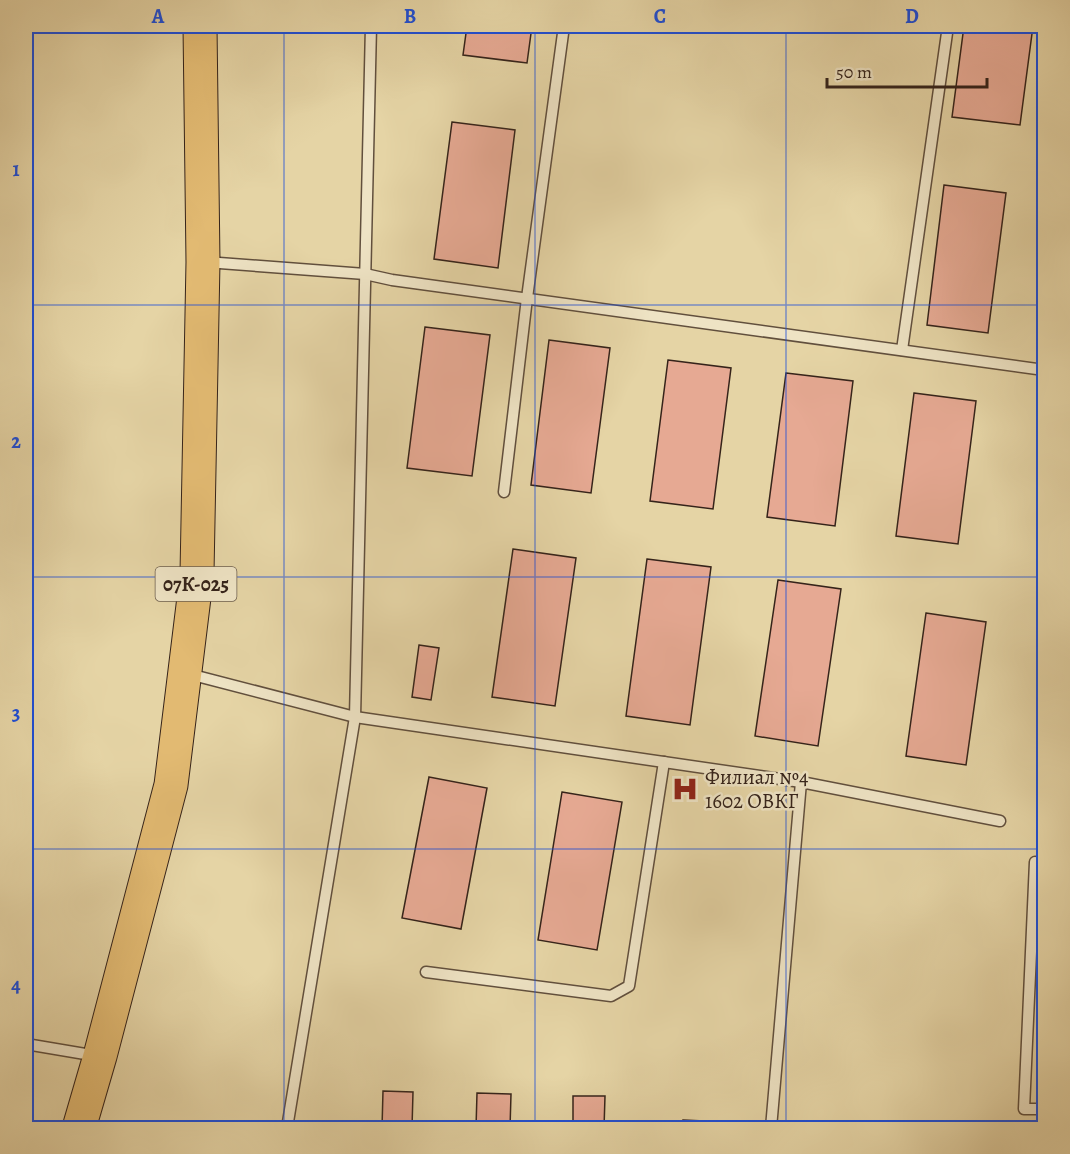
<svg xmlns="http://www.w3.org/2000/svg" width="1070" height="1154" font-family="Alegreya,serif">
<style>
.building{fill:#e6a993;stroke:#35231a;stroke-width:1.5}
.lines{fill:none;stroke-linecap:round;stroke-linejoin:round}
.lane-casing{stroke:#614f3d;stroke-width:13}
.highway-casing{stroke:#35231a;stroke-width:35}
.lane{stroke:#eee3c4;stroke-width:10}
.highway{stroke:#e2ba72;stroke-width:33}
.grid{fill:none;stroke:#1d4ed8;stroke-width:1.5;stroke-opacity:0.55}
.labels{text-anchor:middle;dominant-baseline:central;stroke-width:5;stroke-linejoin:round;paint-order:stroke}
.shield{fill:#eee3c4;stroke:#6c5d4d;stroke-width:1.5}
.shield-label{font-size:20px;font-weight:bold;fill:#35231a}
.poi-label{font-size:21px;fill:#35231a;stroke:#eee3c4;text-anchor:start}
.neatline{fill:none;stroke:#1d4ed8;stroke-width:2}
.grid-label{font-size:20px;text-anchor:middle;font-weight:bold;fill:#1d4ed8}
</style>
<rect width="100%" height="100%" fill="#e5d4a5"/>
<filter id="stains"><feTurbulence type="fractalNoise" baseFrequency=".00333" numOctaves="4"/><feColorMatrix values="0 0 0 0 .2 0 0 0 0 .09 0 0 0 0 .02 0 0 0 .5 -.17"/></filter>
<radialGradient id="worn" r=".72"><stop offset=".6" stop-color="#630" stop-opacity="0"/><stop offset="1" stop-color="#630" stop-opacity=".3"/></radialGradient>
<g class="building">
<polygon points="467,26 532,26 527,63 463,55"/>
<polygon points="964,26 1033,26 1020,125 952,117"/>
<polygon points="452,122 515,130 498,268 434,259"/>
<polygon points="944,185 1006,193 988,333 927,325"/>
<polygon points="425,327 490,335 472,476 407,468"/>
<polygon points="549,340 610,348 591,493 531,485"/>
<polygon points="668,360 731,368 713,509 650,501"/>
<polygon points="786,373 853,381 835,526 767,517"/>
<polygon points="914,393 976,401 958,544 896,536"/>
<polygon points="513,549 576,558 555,706 492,697"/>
<polygon points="647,559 711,567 690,725 626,716"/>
<polygon points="778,580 841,589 818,746 755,736"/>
<polygon points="926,613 986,622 966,765 906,756"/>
<polygon points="419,645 439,648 431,700 412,697"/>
<polygon points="429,777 487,788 461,929 402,918"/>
<polygon points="562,792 622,802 597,950 538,940"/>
<polygon points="383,1091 413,1092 412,1128 382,1128"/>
<polygon points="477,1093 511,1094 510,1128 476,1128"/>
<polygon points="573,1096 605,1096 604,1128 573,1128"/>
<polygon points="683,1120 725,1122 724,1128 683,1128"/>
</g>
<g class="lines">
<g class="lane-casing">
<g id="lane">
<polyline points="206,262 365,274 392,280 1044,370"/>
<polyline points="902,350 948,26"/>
<polyline points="504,492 527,298 564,26"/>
<polyline points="189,674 355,717 801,782 1000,821"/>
<polyline points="1035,862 1024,1109 1044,1109"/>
<polyline points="426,972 611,996 629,986 664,762"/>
<polyline points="26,1044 97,1056"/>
<polyline points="287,1128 355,717 371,26"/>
<polyline points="771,1128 801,782"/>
</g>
</g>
<g class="highway-casing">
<polyline id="highway" points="79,1128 100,1056 171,785 197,573 203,262 200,26"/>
</g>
<use href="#lane" class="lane"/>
<use href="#highway" class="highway"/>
</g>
<path class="grid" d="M284,26V1128M535,26V1128M786,26V1128M26,305H1044M26,577H1044M26,849H1044"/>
<defs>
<g id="hospital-bare" transform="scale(2.07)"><path d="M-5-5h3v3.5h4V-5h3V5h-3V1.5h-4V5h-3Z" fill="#8f2418" stroke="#eee3c4" stroke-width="2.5" paint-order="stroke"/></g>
</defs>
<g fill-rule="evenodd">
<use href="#hospital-bare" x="685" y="789"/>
</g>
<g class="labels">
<rect class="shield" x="155.5" y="567" width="81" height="34" rx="4.5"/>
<g class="shield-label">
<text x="196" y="584">07К-025</text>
</g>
<g class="poi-label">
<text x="705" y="777">Филиал №4<tspan x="705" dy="24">1602 ОВКГ</tspan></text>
</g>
</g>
<rect width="1070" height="1154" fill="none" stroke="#e5d4a5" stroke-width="66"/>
<path d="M827 78v9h160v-9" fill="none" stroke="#35231a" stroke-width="3"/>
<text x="836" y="78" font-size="18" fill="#35231a" stroke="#eee3c4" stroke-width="4.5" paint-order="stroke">50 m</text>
<rect x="33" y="33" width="1004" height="1088" class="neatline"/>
<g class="grid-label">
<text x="158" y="23">A</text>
<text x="410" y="23">B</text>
<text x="660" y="23">C</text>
<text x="912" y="23">D</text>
<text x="16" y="176">1</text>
<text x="16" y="448">2</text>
<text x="16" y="720">3</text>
<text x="16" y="992">4</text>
</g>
<rect width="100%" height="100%" filter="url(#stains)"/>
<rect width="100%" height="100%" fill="url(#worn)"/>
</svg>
